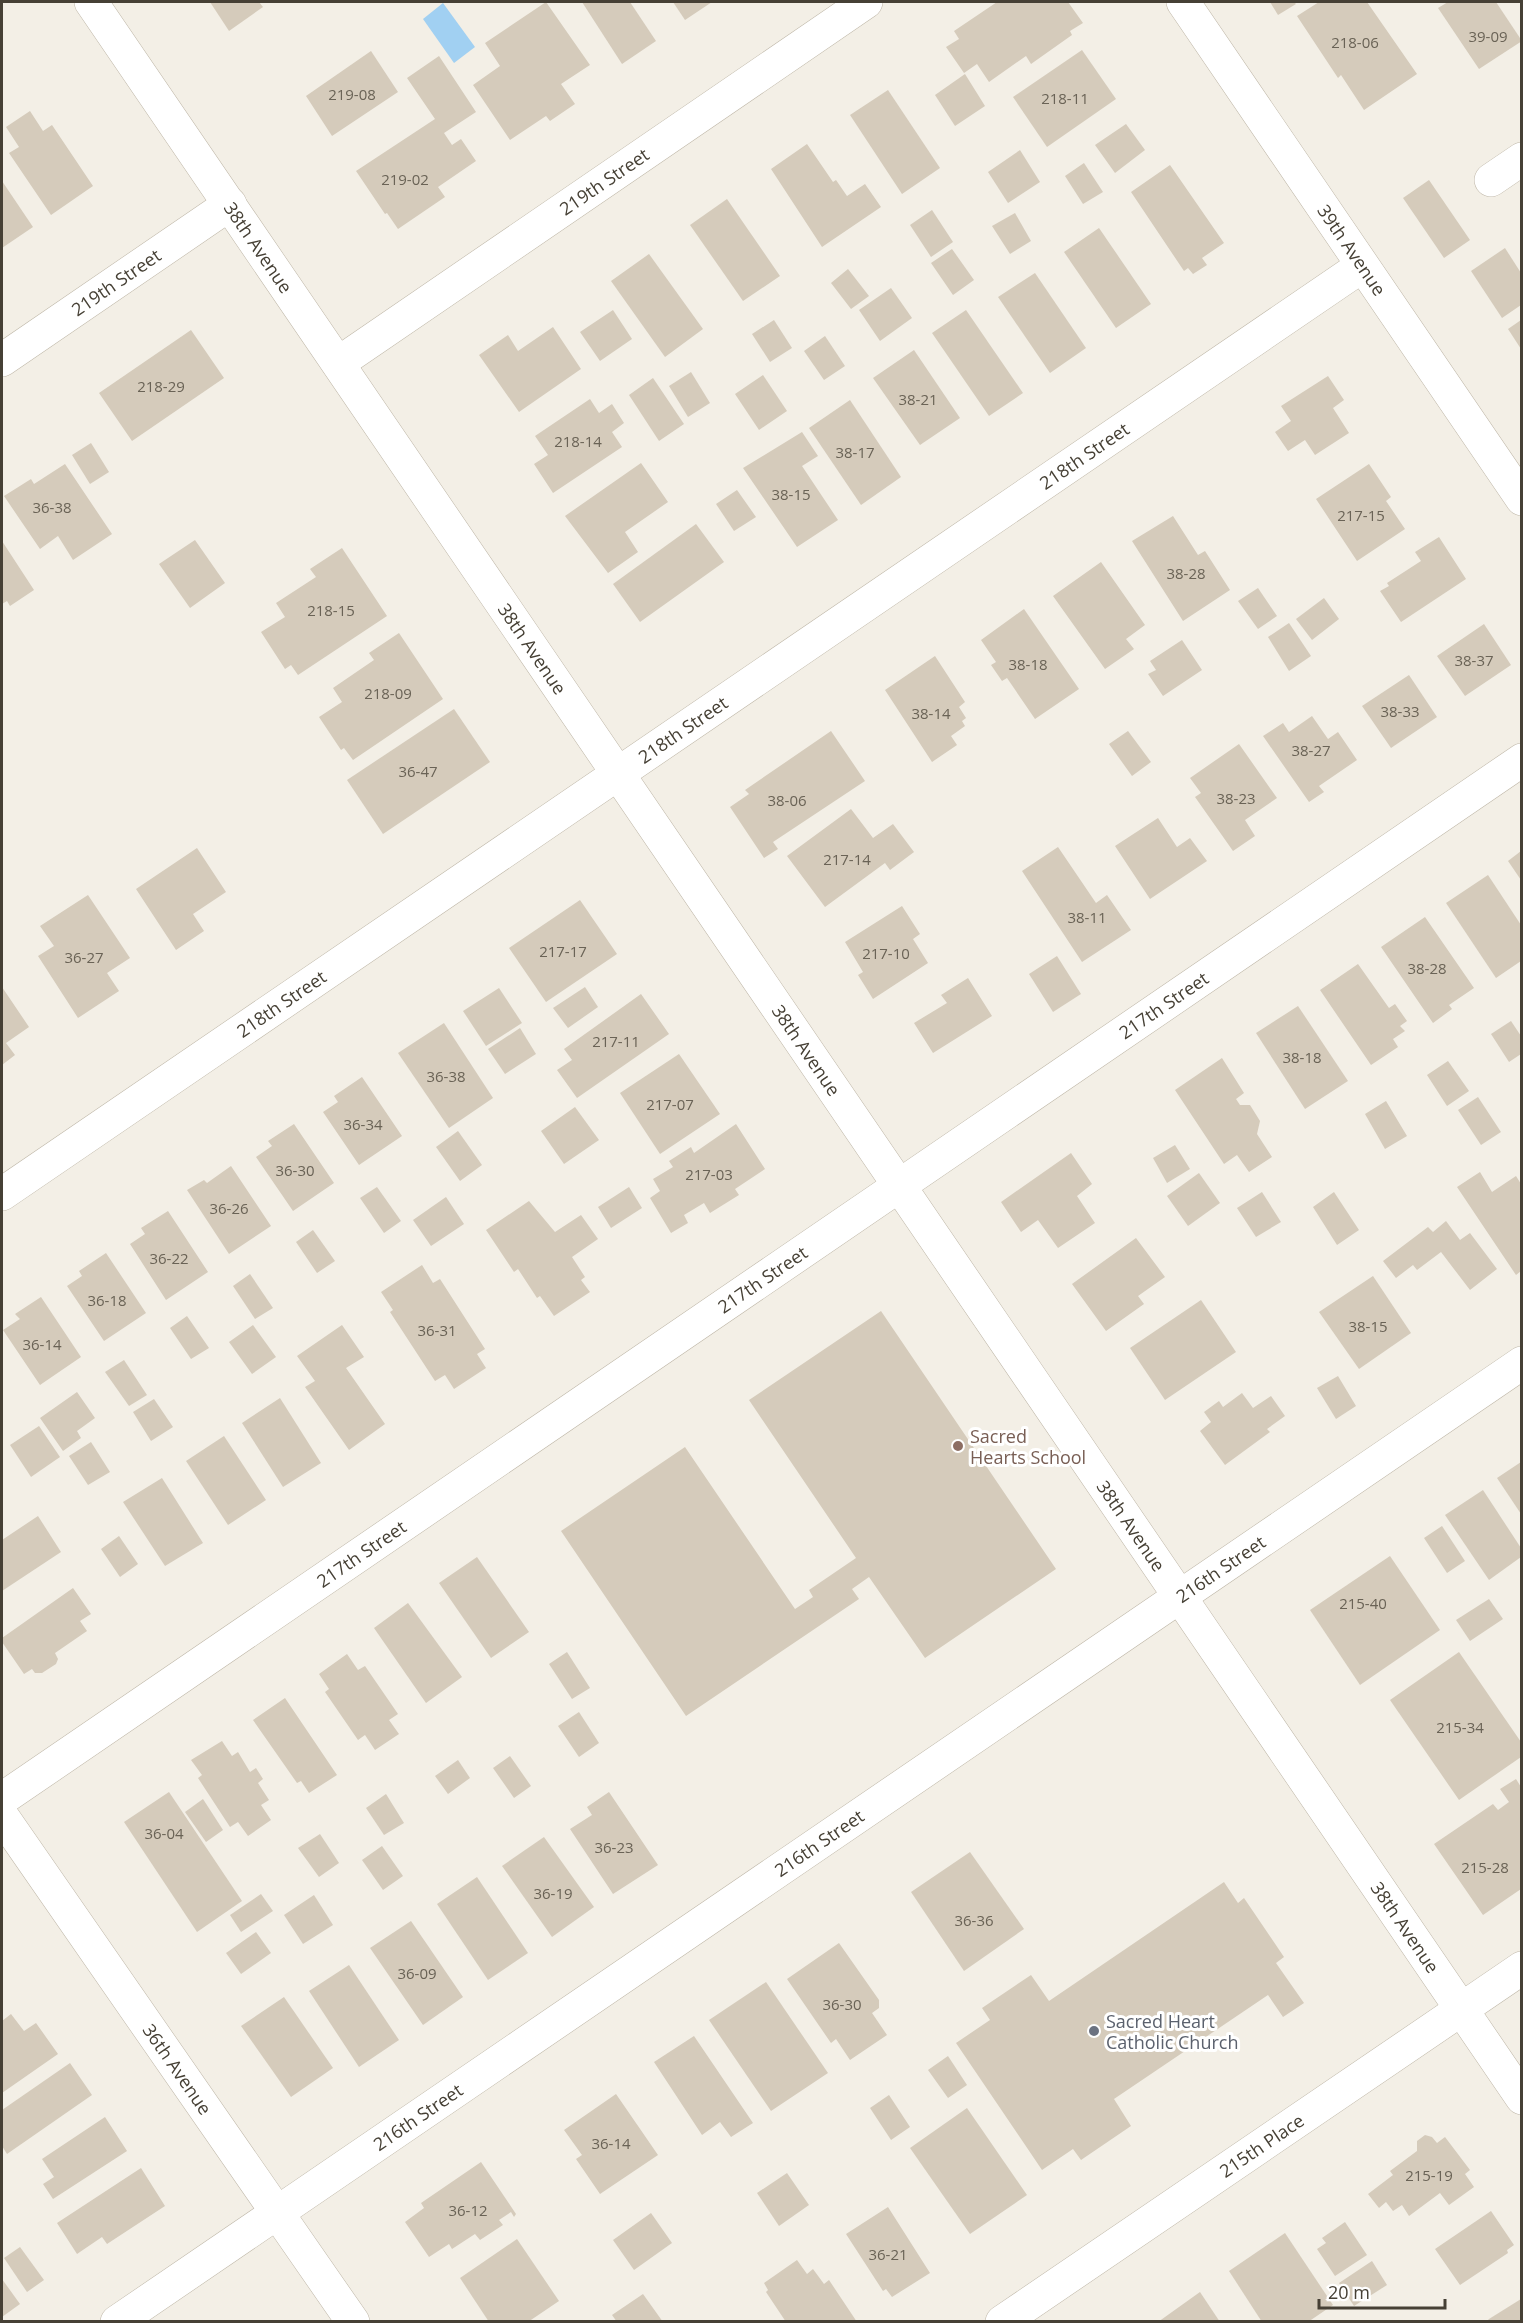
<svg xmlns="http://www.w3.org/2000/svg" width="1523" height="2323" font-family="'Open Sans',sans-serif">
<style>
.water{fill:#a1d0f2}
.building{fill:#d5cbbb}
.lines{fill:none;stroke-linecap:round;stroke-linejoin:round}
.minor-casing{stroke:#bfb7a8;stroke-width:34}
.minor{stroke:#fff;stroke-width:33}
.education-dot{fill:#8d6e63;stroke:#fff;stroke-width:2}
.worship-dot{fill:#6b7280;stroke:#fff;stroke-width:2}
.labels{text-anchor:middle;dominant-baseline:central;stroke-width:6;stroke-linejoin:round;paint-order:stroke}
.number-label{font-size:15px;fill:#6a6356}
.street-label{font-size:18px;fill:#464035;stroke:#fff}
.education-label{font-size:18px;fill:#785e54;stroke:#fff;text-anchor:start}
.worship-label{font-size:18px;fill:#5b616d;stroke:#fff;text-anchor:start}
</style>
<rect width="100%" height="100%" fill="#f3efe6"/>
<polygon class="water" points="443,3 475,47 454,63 423,19"/>
<g class="building">
<polygon points="210,2 259,2 263,7 229,31"/>
<polygon points="546,2 590,65 561,84 575,104 550,121 546,116 510,140 473,85 500,66 485,43"/>
<polygon points="582,2 630,2 656,41 622,64"/>
<polygon points="673,2 712,2 685,20"/>
<polygon points="997,2 1068,2 1083,23 1070,31 1072,35 1031,64 1026,56 989,82 977,64 964,73 946,47 959,39 954,31"/>
<polygon points="1270,2 1294,2 1296,4 1278,15"/>
<polygon points="1319,2 1367,2 1417,74 1364,110 1341,75 1338,78 1297,16"/>
<polygon points="1448,2 1496,2 1522,41 1479,69 1438,8"/>
<polygon points="1082,50 1116,99 1047,147 1013,97"/>
<polygon points="371,51 398,92 332,136 306,96"/>
<polygon points="439,56 476,112 444,133 452,145 461,139 476,161 438,187 445,197 398,229 387,213 385,214 356,171 435,119 407,78"/>
<polygon points="965,74 985,106 955,126 935,95"/>
<polygon points="888,90 940,168 902,194 850,115"/>
<polygon points="30,111 43,131 52,125 93,186 51,215 9,153 19,147 6,127"/>
<polygon points="1126,124 1145,150 1115,173 1095,145"/>
<polygon points="807,144 833,182 836,180 847,196 865,184 881,207 822,247 771,169"/>
<polygon points="1020,150 1040,182 1008,203 988,172"/>
<polygon points="1084,163 1103,192 1083,204 1065,176"/>
<polygon points="1170,165 1224,243 1202,258 1207,265 1193,274 1188,268 1184,271 1131,192"/>
<polygon points="1429,180 1470,240 1444,258 1403,198"/>
<polygon points="2,181 33,227 2,248"/>
<polygon points="727,199 780,276 743,301 690,225"/>
<polygon points="932,210 953,242 931,257 910,225"/>
<polygon points="1015,213 1031,241 1010,254 992,226"/>
<polygon points="1099,228 1151,304 1116,328 1064,252"/>
<polygon points="1505,248 1521,273 1521,305 1502,318 1471,271"/>
<polygon points="952,249 974,280 953,295 931,263"/>
<polygon points="649,254 703,329 665,357 611,281"/>
<polygon points="848,269 869,296 851,309 831,283"/>
<polygon points="1035,273 1086,348 1050,373 998,297"/>
<polygon points="891,288 912,318 880,341 859,310"/>
<polygon points="613,310 632,339 600,361 580,332"/>
<polygon points="966,310 1023,393 989,416 932,333"/>
<polygon points="774,320 792,348 770,362 752,334"/>
<polygon points="1521,320 1521,349 1508,329"/>
<polygon points="553,327 581,369 519,412 479,355 508,335 518,351"/>
<polygon points="191,330 224,378 132,441 99,393"/>
<polygon points="825,336 845,366 824,380 804,351"/>
<polygon points="914,350 960,418 920,445 873,378"/>
<polygon points="691,372 710,403 688,417 669,386"/>
<polygon points="763,375 787,411 759,430 735,394"/>
<polygon points="1328,376 1344,400 1333,408 1349,433 1315,455 1305,440 1288,451 1275,432 1291,421 1281,406"/>
<polygon points="653,378 684,424 659,441 629,395"/>
<polygon points="590,399 599,413 612,404 624,423 612,432 622,447 553,493 534,464 548,455 535,436"/>
<polygon points="850,400 901,477 861,505 809,428"/>
<polygon points="802,432 818,456 802,466 838,520 797,547 743,468"/>
<polygon points="91,443 109,472 90,484 72,455"/>
<polygon points="641,463 668,502 625,532 638,552 608,573 565,516"/>
<polygon points="65,464 112,534 73,560 58,536 40,549 4,496 31,479 34,484"/>
<polygon points="1369,464 1391,497 1386,501 1405,529 1357,561 1316,499"/>
<polygon points="737,490 756,517 734,531 716,504"/>
<polygon points="1173,516 1198,555 1205,551 1230,590 1183,621 1132,541"/>
<polygon points="696,524 724,562 640,622 613,584"/>
<polygon points="1439,537 1466,579 1401,622 1380,591 1389,586 1387,583 1421,561 1415,552"/>
<polygon points="195,540 225,583 190,608 159,564"/>
<polygon points="2,541 34,590 10,606 7,601 2,604"/>
<polygon points="342,548 387,616 298,675 291,665 285,669 261,632 285,617 276,603 316,577 310,569"/>
<polygon points="1101,562 1145,625 1126,639 1134,649 1105,669 1053,596"/>
<polygon points="1258,588 1277,616 1258,629 1238,601"/>
<polygon points="1324,598 1339,619 1312,640 1296,619"/>
<polygon points="1024,609 1079,689 1035,719 1007,678 1002,681 991,665 996,662 981,640"/>
<polygon points="1289,623 1311,656 1289,671 1268,637"/>
<polygon points="1484,624 1511,665 1465,696 1437,656"/>
<polygon points="399,633 443,699 353,760 344,748 341,750 319,717 342,702 333,688 374,660 369,653"/>
<polygon points="1182,640 1202,670 1163,696 1148,674 1156,670 1150,661"/>
<polygon points="935,656 965,702 959,707 966,718 962,721 965,726 951,736 957,745 932,762 885,690"/>
<polygon points="1409,675 1437,717 1391,748 1362,706"/>
<polygon points="454,709 490,762 383,834 347,780"/>
<polygon points="1312,716 1328,739 1338,732 1357,760 1319,786 1324,792 1309,802 1263,736 1283,723 1289,732"/>
<polygon points="831,731 865,781 773,842 778,849 764,858 730,807 749,794 745,790"/>
<polygon points="1128,731 1151,762 1132,776 1109,744"/>
<polygon points="1239,744 1277,798 1245,820 1255,836 1233,851 1195,797 1201,793 1190,778"/>
<polygon points="851,809 873,838 893,824 914,852 890,870 885,863 825,907 787,856"/>
<polygon points="1158,818 1177,847 1190,838 1207,861 1150,899 1115,846"/>
<polygon points="1058,847 1096,903 1107,895 1131,930 1082,962 1022,871"/>
<polygon points="197,848 226,892 193,914 204,931 176,950 136,889"/>
<polygon points="1521,851 1521,880 1508,861"/>
<polygon points="1488,875 1521,925 1521,961 1496,978 1446,903"/>
<polygon points="88,895 130,958 107,973 119,991 78,1018 38,956 54,946 40,926"/>
<polygon points="580,900 617,954 546,1002 509,948"/>
<polygon points="902,906 920,934 913,939 928,963 873,999 858,975 863,972 845,942"/>
<polygon points="1425,917 1474,988 1449,1005 1452,1009 1433,1023 1381,947"/>
<polygon points="1057,956 1081,994 1053,1012 1029,974"/>
<polygon points="1358,964 1389,1008 1395,1004 1407,1021 1400,1026 1405,1031 1393,1039 1398,1047 1371,1065 1320,990"/>
<polygon points="968,978 992,1016 933,1053 914,1023 947,1003 941,995"/>
<polygon points="2,987 29,1027 6,1043 15,1055 2,1065"/>
<polygon points="585,987 598,1007 568,1028 553,1008"/>
<polygon points="499,988 522,1023 486,1046 463,1011"/>
<polygon points="641,994 669,1034 577,1098 557,1070 572,1060 564,1049"/>
<polygon points="1298,1006 1348,1081 1305,1109 1256,1033"/>
<polygon points="1511,1021 1521,1036 1521,1054 1509,1062 1491,1034"/>
<polygon points="444,1023 493,1098 449,1128 398,1053"/>
<polygon points="520,1028 536,1054 505,1074 488,1049"/>
<polygon points="679,1054 720,1114 660,1154 620,1093"/>
<polygon points="1222,1058 1244,1093 1236,1099 1240,1105 1250,1105 1260,1121 1257,1134 1272,1157 1249,1172 1237,1155 1224,1164 1175,1090"/>
<polygon points="1448,1061 1469,1091 1447,1106 1427,1075"/>
<polygon points="362,1077 402,1136 359,1165 323,1112 338,1102 334,1096"/>
<polygon points="1478,1097 1501,1132 1481,1145 1458,1110"/>
<polygon points="1386,1101 1407,1136 1385,1149 1365,1114"/>
<polygon points="575,1107 599,1140 564,1164 541,1131"/>
<polygon points="294,1124 334,1183 293,1211 256,1157 272,1146 268,1141"/>
<polygon points="736,1124 765,1169 735,1189 739,1195 710,1213 704,1203 684,1215 688,1223 671,1233 650,1198 660,1191 653,1179 673,1167 669,1161 691,1147 694,1153"/>
<polygon points="458,1131 482,1165 460,1181 436,1147"/>
<polygon points="1175,1145 1190,1169 1167,1183 1153,1158"/>
<polygon points="1071,1153 1092,1184 1077,1196 1095,1223 1058,1248 1038,1220 1021,1232 1001,1202"/>
<polygon points="231,1166 271,1226 229,1254 187,1190 204,1180 207,1183"/>
<polygon points="1480,1172 1492,1192 1516,1176 1521,1184 1521,1271 1516,1275 1457,1187"/>
<polygon points="1199,1173 1220,1203 1188,1226 1167,1196"/>
<polygon points="377,1187 401,1221 384,1233 360,1198"/>
<polygon points="629,1187 642,1208 611,1228 598,1207"/>
<polygon points="1262,1192 1281,1222 1256,1237 1237,1208"/>
<polygon points="1334,1192 1359,1230 1337,1245 1313,1207"/>
<polygon points="446,1197 464,1224 431,1246 413,1220"/>
<polygon points="529,1201 555,1232 581,1215 598,1239 572,1257 585,1277 581,1280 590,1292 554,1316 540,1296 537,1298 518,1269 514,1272 486,1230"/>
<polygon points="168,1211 208,1272 166,1300 130,1244 145,1234 141,1228"/>
<polygon points="1446,1221 1460,1240 1470,1233 1497,1269 1470,1290 1441,1252 1417,1270 1413,1265 1396,1278 1383,1261 1428,1227 1433,1232"/>
<polygon points="313,1230 335,1261 317,1273 296,1242"/>
<polygon points="1136,1238 1165,1277 1138,1296 1144,1304 1106,1331 1072,1284"/>
<polygon points="106,1253 146,1313 104,1341 67,1286 82,1276 79,1271"/>
<polygon points="422,1265 433,1283 440,1279 485,1349 477,1354 486,1368 454,1389 445,1375 435,1381 390,1312 393,1310 381,1292"/>
<polygon points="250,1274 273,1308 255,1319 233,1286"/>
<polygon points="1373,1276 1411,1333 1359,1369 1319,1312"/>
<polygon points="41,1297 81,1357 40,1385 3,1330 20,1319 15,1314"/>
<polygon points="1201,1300 1236,1352 1165,1400 1130,1348"/>
<polygon points="881,1311 1056,1569 925,1658 869,1577 852,1589 859,1599 686,1716 561,1531 685,1447 795,1609 813,1597 809,1590 856,1558 749,1400"/>
<polygon points="187,1316 209,1348 191,1359 170,1328"/>
<polygon points="253,1325 276,1357 252,1374 229,1342"/>
<polygon points="342,1325 364,1357 346,1368 385,1424 349,1450 305,1387 315,1381 297,1356"/>
<polygon points="124,1360 147,1395 129,1406 105,1372"/>
<polygon points="1338,1376 1356,1406 1336,1419 1317,1388"/>
<polygon points="77,1392 95,1418 77,1431 81,1438 63,1451 40,1418"/>
<polygon points="1242,1393 1253,1408 1271,1396 1285,1416 1267,1429 1270,1432 1225,1465 1200,1431 1211,1422 1204,1412 1219,1401 1223,1407"/>
<polygon points="280,1398 321,1463 283,1487 242,1423"/>
<polygon points="154,1399 173,1427 151,1441 133,1412"/>
<polygon points="39,1426 60,1457 31,1477 10,1445"/>
<polygon points="224,1436 266,1500 228,1525 186,1461"/>
<polygon points="91,1442 110,1472 88,1485 69,1456"/>
<polygon points="1521,1462 1521,1514 1497,1478"/>
<polygon points="162,1478 203,1543 165,1566 123,1502"/>
<polygon points="1483,1490 1521,1548 1521,1557 1489,1580 1445,1515"/>
<polygon points="38,1516 61,1552 2,1591 2,1540"/>
<polygon points="1442,1526 1465,1561 1447,1573 1424,1538"/>
<polygon points="119,1536 138,1564 120,1577 101,1549"/>
<polygon points="1390,1556 1440,1630 1360,1685 1310,1610"/>
<polygon points="477,1557 529,1632 491,1658 439,1583"/>
<polygon points="73,1588 91,1614 80,1621 87,1631 55,1653 58,1659 56,1664 42,1673 35,1673 32,1669 24,1674 2,1642 2,1638"/>
<polygon points="1489,1599 1503,1619 1470,1641 1456,1620"/>
<polygon points="408,1603 462,1677 426,1703 374,1628"/>
<polygon points="567,1652 590,1688 572,1699 549,1664"/>
<polygon points="1459,1652 1521,1742 1521,1757 1459,1800 1390,1700"/>
<polygon points="347,1654 358,1670 365,1666 398,1714 389,1720 399,1734 375,1750 365,1735 358,1740 325,1692 329,1689 319,1674"/>
<polygon points="285,1698 337,1775 309,1793 301,1781 297,1783 253,1720"/>
<polygon points="579,1712 599,1743 579,1757 558,1726"/>
<polygon points="222,1741 232,1756 238,1752 250,1772 256,1768 263,1779 258,1783 269,1800 261,1805 271,1820 248,1836 238,1822 230,1827 198,1778 202,1775 191,1760"/>
<polygon points="510,1756 531,1786 514,1798 493,1768"/>
<polygon points="458,1760 470,1778 448,1794 435,1776"/>
<polygon points="1516,1779 1521,1787 1521,1889 1483,1915 1434,1844 1493,1804 1498,1810 1509,1802 1500,1789"/>
<polygon points="169,1792 242,1901 197,1932 124,1822"/>
<polygon points="609,1792 658,1865 613,1894 570,1829 592,1815 587,1807"/>
<polygon points="386,1794 404,1823 384,1835 366,1808"/>
<polygon points="203,1799 223,1830 206,1842 185,1812"/>
<polygon points="320,1834 339,1863 319,1877 298,1848"/>
<polygon points="544,1837 594,1907 552,1937 502,1866"/>
<polygon points="382,1846 403,1876 383,1890 362,1860"/>
<polygon points="970,1852 1024,1929 964,1971 911,1892"/>
<polygon points="477,1877 528,1953 488,1980 437,1904"/>
<polygon points="1224,1882 1238,1903 1244,1898 1284,1957 1276,1963 1304,2003 1283,2017 1268,1995 1114,2099 1131,2126 1081,2160 1073,2149 1042,2170 956,2043 990,2020 982,2008 1031,1975 1049,2001"/>
<polygon points="261,1894 273,1911 241,1932 230,1915"/>
<polygon points="314,1895 333,1925 303,1944 284,1915"/>
<polygon points="411,1921 463,1997 423,2025 370,1948"/>
<polygon points="256,1932 271,1953 241,1974 226,1953"/>
<polygon points="839,1943 879,2000 879,2008 872,2013 887,2035 850,2060 836,2039 831,2043 787,1979"/>
<polygon points="349,1965 399,2040 359,2067 309,1991"/>
<polygon points="766,1982 828,2073 771,2111 709,2020"/>
<polygon points="284,1997 333,2068 291,2097 241,2026"/>
<polygon points="11,2014 24,2031 36,2023 58,2054 2,2093 2,2021"/>
<polygon points="694,2036 753,2123 731,2137 720,2122 702,2135 654,2062"/>
<polygon points="948,2056 967,2085 948,2098 928,2070"/>
<polygon points="70,2063 92,2095 7,2154 2,2146 2,2110"/>
<polygon points="616,2094 658,2155 600,2194 576,2159 582,2155 564,2130"/>
<polygon points="889,2095 910,2127 891,2140 870,2108"/>
<polygon points="967,2108 1027,2195 970,2234 910,2148"/>
<polygon points="105,2117 127,2151 53,2199 43,2184 54,2177 42,2159"/>
<polygon points="1425,2135 1432,2137 1437,2143 1445,2137 1470,2170 1465,2174 1474,2187 1449,2205 1440,2193 1409,2216 1402,2205 1393,2211 1386,2202 1379,2208 1368,2194 1393,2175 1390,2171 1417,2151 1417,2141"/>
<polygon points="481,2162 516,2214 514,2217 511,2212 499,2220 503,2225 480,2240 475,2234 452,2249 449,2244 429,2257 405,2222 424,2208 421,2203"/>
<polygon points="141,2168 165,2206 107,2244 102,2237 77,2254 57,2223"/>
<polygon points="787,2173 809,2205 779,2226 757,2193"/>
<polygon points="888,2207 930,2273 892,2297 886,2289 883,2291 846,2234"/>
<polygon points="1491,2211 1514,2245 1507,2250 1508,2253 1460,2285 1435,2249"/>
<polygon points="651,2213 672,2243 634,2270 613,2240"/>
<polygon points="1345,2222 1367,2255 1335,2276 1317,2249 1326,2243 1322,2238"/>
<polygon points="1285,2233 1333,2305 1308,2322 1262,2322 1229,2271"/>
<polygon points="517,2239 559,2301 528,2322 489,2322 460,2278"/>
<polygon points="20,2247 44,2280 27,2292 4,2258"/>
<polygon points="797,2260 807,2274 813,2269 824,2284 829,2280 857,2322 786,2322 766,2292 768,2290 764,2283"/>
<polygon points="1372,2261 1387,2285 1354,2306 1339,2283"/>
<polygon points="2,2279 20,2304 2,2317"/>
<polygon points="1200,2292 1220,2322 1158,2322"/>
<polygon points="643,2294 663,2322 617,2322 612,2315"/>
<polygon points="1521,2299 1521,2322 1486,2322 1489,2319"/>
</g>
<g class="lines">
<g class="minor-casing">
<g id="minor">
<path id="s1" d="M91,2L1522,2098"/>
<path id="s2" d="M1183,2L1522,499"/>
<polyline points="1491,180 1522,159"/>
<path id="s3" d="M2,360L230,204"/>
<path id="s4" d="M340,362L866,2"/>
<path id="s5" d="M2,1194L1362,266"/>
<path id="s6" d="M2,1799L1522,760"/>
<path id="s7" d="M2,1816L353,2322"/>
<path id="s8" d="M117,2322L1522,1363"/>
<path id="s9" d="M1002,2322L1522,1968"/>
</g>
</g>
<use href="#minor" class="minor"/>
</g>
<circle class="education-dot" cx="958" cy="1446" r="6"/>
<circle class="worship-dot" cx="1094" cy="2031" r="6"/>
<g class="labels">
<g class="number-label">
<text x="1488" y="36">39-09</text>
<text x="1355" y="42">218-06</text>
<text x="352" y="94">219-08</text>
<text x="1065" y="98">218-11</text>
<text x="405" y="179">219-02</text>
<text x="161" y="386">218-29</text>
<text x="918" y="399">38-21</text>
<text x="578" y="441">218-14</text>
<text x="855" y="452">38-17</text>
<text x="791" y="494">38-15</text>
<text x="52" y="507">36-38</text>
<text x="1361" y="515">217-15</text>
<text x="1186" y="573">38-28</text>
<text x="331" y="610">218-15</text>
<text x="1474" y="660">38-37</text>
<text x="1028" y="664">38-18</text>
<text x="388" y="693">218-09</text>
<text x="1400" y="711">38-33</text>
<text x="931" y="713">38-14</text>
<text x="1311" y="750">38-27</text>
<text x="418" y="771">36-47</text>
<text x="1236" y="798">38-23</text>
<text x="787" y="800">38-06</text>
<text x="847" y="859">217-14</text>
<text x="1087" y="917">38-11</text>
<text x="563" y="951">217-17</text>
<text x="886" y="953">217-10</text>
<text x="84" y="957">36-27</text>
<text x="1427" y="968">38-28</text>
<text x="616" y="1041">217-11</text>
<text x="1302" y="1057">38-18</text>
<text x="446" y="1076">36-38</text>
<text x="670" y="1104">217-07</text>
<text x="363" y="1124">36-34</text>
<text x="295" y="1170">36-30</text>
<text x="709" y="1174">217-03</text>
<text x="229" y="1208">36-26</text>
<text x="169" y="1258">36-22</text>
<text x="107" y="1300">36-18</text>
<text x="1368" y="1326">38-15</text>
<text x="437" y="1330">36-31</text>
<text x="42" y="1344">36-14</text>
<text x="1363" y="1603">215-40</text>
<text x="1460" y="1727">215-34</text>
<text x="164" y="1833">36-04</text>
<text x="614" y="1847">36-23</text>
<text x="1485" y="1867">215-28</text>
<text x="553" y="1893">36-19</text>
<text x="974" y="1920">36-36</text>
<text x="417" y="1973">36-09</text>
<text x="842" y="2004">36-30</text>
<text x="611" y="2143">36-14</text>
<text x="1429" y="2175">215-19</text>
<text x="468" y="2210">36-12</text>
<text x="888" y="2254">36-21</text>
</g>
<g class="street-label">
<text stroke="none"><textPath href="#s4" startOffset="320">219th Street</textPath></text>
<text stroke="none"><textPath href="#s1" startOffset="297">38th Avenue</textPath></text>
<text stroke="none"><textPath href="#s2" startOffset="300">39th Avenue</textPath></text>
<text stroke="none"><textPath href="#s3" startOffset="138">219th Street</textPath></text>
<text stroke="none"><textPath href="#s5" startOffset="1310">218th Street</textPath></text>
<text stroke="none"><textPath href="#s1" startOffset="783">38th Avenue</textPath></text>
<text stroke="none"><textPath href="#s5" startOffset="824">218th Street</textPath></text>
<text stroke="none"><textPath href="#s5" startOffset="338">218th Street</textPath></text>
<text stroke="none"><textPath href="#s6" startOffset="1407">217th Street</textPath></text>
<text stroke="none"><textPath href="#s1" startOffset="1269">38th Avenue</textPath></text>
<text stroke="none"><textPath href="#s6" startOffset="921">217th Street</textPath></text>
<text stroke="none"><textPath href="#s1" startOffset="1845">38th Avenue</textPath></text>
<text stroke="none"><textPath href="#s6" startOffset="435">217th Street</textPath></text>
<text stroke="none"><textPath href="#s8" startOffset="1336">216th Street</textPath></text>
<text stroke="none"><textPath href="#s8" startOffset="850">216th Street</textPath></text>
<text stroke="none"><textPath href="#s1" startOffset="2331">38th Avenue</textPath></text>
<text stroke="none"><textPath href="#s7" startOffset="308">36th Avenue</textPath></text>
<text stroke="none"><textPath href="#s8" startOffset="364">216th Street</textPath></text>
<text stroke="none"><textPath href="#s9" startOffset="314">215th Place</textPath></text>
</g>
<g class="education-label">
<text x="970" y="1436">Sacred<tspan x="970" dy="21">Hearts School</tspan></text>
</g>
<g class="worship-label">
<text x="1106" y="2021">Sacred Heart<tspan x="1106" dy="21">Catholic Church</tspan></text>
</g>
</g>
<rect width="1523" height="2323" fill="none" stroke="#464035" stroke-width="6"/>
<path d="M1319 2299v9h126v-9" fill="none" stroke="#464035" stroke-width="3"/>
<text x="1328" y="2299" font-size="18" fill="#464035" stroke="#ffffff" stroke-width="4.5" paint-order="stroke">20 m</text>
</svg>
